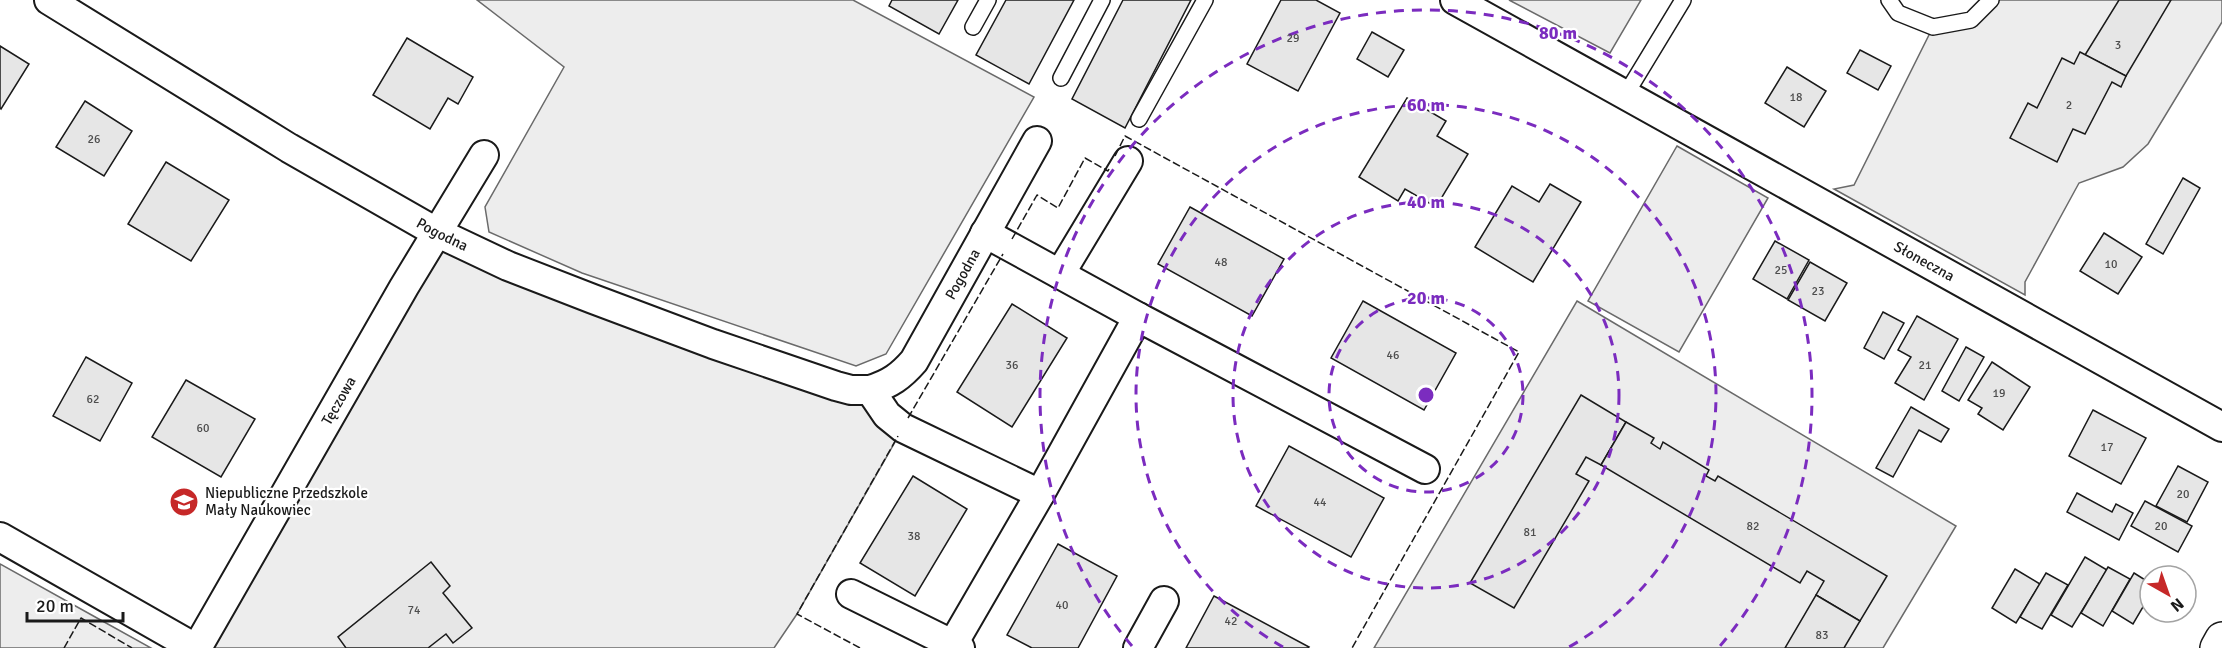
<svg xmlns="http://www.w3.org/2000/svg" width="2222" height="648" font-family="Signika,sans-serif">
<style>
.built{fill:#ededed;stroke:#6a6a6a;stroke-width:1.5}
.building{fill:#e6e6e6;stroke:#1a1a1a;stroke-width:1.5}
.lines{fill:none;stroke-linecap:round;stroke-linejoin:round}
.service-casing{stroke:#1a1a1a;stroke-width:18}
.minor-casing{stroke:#1a1a1a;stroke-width:32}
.tertiary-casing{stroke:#1a1a1a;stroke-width:36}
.service{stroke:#fff;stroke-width:15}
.minor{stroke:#fff;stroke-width:28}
.tertiary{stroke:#fff;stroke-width:33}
.fence{stroke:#1a1a1a;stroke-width:1.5;stroke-dasharray:8 3;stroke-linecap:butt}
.ring{fill:none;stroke:#7b2cbf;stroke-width:3;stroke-dasharray:10 8}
.labels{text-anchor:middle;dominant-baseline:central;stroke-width:4.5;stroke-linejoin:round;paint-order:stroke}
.number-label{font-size:12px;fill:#4d4d4d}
.street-label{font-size:15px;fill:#1a1a1a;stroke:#fff}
.poi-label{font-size:15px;fill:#1a1a1a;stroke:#fff;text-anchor:start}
.centre{fill:#7b2cbf;stroke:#fff;stroke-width:3}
.ring-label{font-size:18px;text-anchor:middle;font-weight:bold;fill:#7b2cbf;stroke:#fff;stroke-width:4.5;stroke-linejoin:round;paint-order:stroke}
</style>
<rect width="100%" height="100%" fill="#fff"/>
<g class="built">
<polygon points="477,0 853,0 1034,97 886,354 856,366 582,273 489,232 485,207 564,67"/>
<polygon points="1509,0 1641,0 1610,53"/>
<polygon points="1991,0 2222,0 2222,22 2148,144 2123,167 2079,183 2025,282 2025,295 1834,189 1854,185 1933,27 1971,20"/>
<polygon points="1677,146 1768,198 1679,352 1588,301"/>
<polygon points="436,232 836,386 903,428 797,614 774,648 197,648"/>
<polygon points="1577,301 1956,526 1883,648 1374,648"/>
<polygon points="0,564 97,618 151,648 0,648"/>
</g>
<g class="building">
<polygon points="892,0 958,0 939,34 889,6"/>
<polygon points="1006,0 1074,0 1029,84 976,55"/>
<polygon points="1123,0 1191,0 1125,128 1072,99"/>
<polygon points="1281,0 1316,0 1340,13 1298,91 1247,64"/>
<polygon points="2119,0 2171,0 2126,76 2085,55"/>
<polygon points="1372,32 1404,50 1388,77 1357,59"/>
<polygon points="407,38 473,77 458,104 448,98 430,129 373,95"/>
<polygon points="0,46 29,64 1,109 0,108"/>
<polygon points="1860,50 1891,66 1878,90 1847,73"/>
<polygon points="2080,52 2126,76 2121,87 2112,82 2085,134 2073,129 2057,162 2010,138 2028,103 2037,108 2062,58 2074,64"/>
<polygon points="1787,67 1826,91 1804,127 1765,103"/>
<polygon points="1407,98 1446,121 1437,136 1468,154 1436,207 1405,189 1398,201 1359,177"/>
<polygon points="85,101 132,131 104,176 56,147"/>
<polygon points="166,162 229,200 191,261 128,224"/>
<polygon points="2183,178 2200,188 2163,254 2146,244"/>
<polygon points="1550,184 1581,202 1533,282 1475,247 1512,186 1539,202"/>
<polygon points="1190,207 1284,259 1252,316 1158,264"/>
<polygon points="2104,233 2142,257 2118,294 2080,271"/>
<polygon points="1775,241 1809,260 1787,299 1753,279"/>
<polygon points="1810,262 1847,283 1825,321 1788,300"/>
<polygon points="1363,301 1456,353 1424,410 1331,358"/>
<polygon points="1012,304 1067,338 1012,427 957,392"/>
<polygon points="1883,312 1904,323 1884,359 1864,348"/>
<polygon points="1917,316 1958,339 1924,400 1895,383 1911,357 1898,350"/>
<polygon points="1966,347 1984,357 1959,401 1942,391"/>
<polygon points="86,357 132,383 100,441 53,416"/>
<polygon points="1992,362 2030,387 2003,430 1978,414 1982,408 1968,400"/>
<polygon points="186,380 255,419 221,477 152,437"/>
<polygon points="1581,395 1626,422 1601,465 1586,457 1576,474 1589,481 1514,608 1470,583"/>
<polygon points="1911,407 1949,429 1941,442 1919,430 1893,477 1876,468"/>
<polygon points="2093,410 2146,438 2121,484 2069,456"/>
<polygon points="1626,422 1654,438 1651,443 1660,449 1663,442 1709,470 1706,476 1715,481 1718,476 1887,576 1860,621 1816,595 1824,581 1807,571 1800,583 1601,465"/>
<polygon points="1289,446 1384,498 1351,557 1256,506"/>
<polygon points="2178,466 2208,482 2187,522 2156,506"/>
<polygon points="913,476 967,509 915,596 860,563"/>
<polygon points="2077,493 2112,512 2116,504 2133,513 2119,540 2067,512"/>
<polygon points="2145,501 2192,526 2178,552 2131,526"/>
<polygon points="1058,544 1117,576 1078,648 1032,648 1007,635"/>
<polygon points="2085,557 2107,570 2072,627 2051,615"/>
<polygon points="431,562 450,586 443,593 472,628 453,643 446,634 428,648 346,648 338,637"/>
<polygon points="2108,567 2130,579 2103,626 2081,613"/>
<polygon points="2015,569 2040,584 2016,623 1992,608"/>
<polygon points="2046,573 2068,585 2042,629 2020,617"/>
<polygon points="2134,573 2150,583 2150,595 2133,624 2112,611"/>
<polygon points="1816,595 1860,621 1844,648 1785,648"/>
<polygon points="1214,596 1309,647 1308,648 1186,648"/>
</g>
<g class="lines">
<g class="service-casing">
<g id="service">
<polyline points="1889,0 1898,13 1933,27 1971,20 1991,0"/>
<polyline points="973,27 988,0"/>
<polyline points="1061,78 1102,0"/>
<polyline points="1626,94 1683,0"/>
<polyline points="1139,119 1205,0"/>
</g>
</g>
<g class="minor-casing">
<g id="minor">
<path id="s1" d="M49,0L289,148L436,232L508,266L593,299L713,344L836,386L851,390H870L887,415L903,428L1040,494L1138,317L1425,469"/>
<path id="s2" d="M1455,0L2222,427"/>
<polyline points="985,233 1138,317"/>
<polyline points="1060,274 1128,161"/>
<path id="s3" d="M870,390C890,384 901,376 914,361L1037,141"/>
<polyline points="0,537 195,648"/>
<polyline points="851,594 960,648"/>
<polyline points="953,644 1040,494"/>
<path id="s4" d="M197,648L404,287L484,155"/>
<polyline points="1138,648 1164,601"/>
</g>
</g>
<g class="tertiary-casing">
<polyline id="tertiary" points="2217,648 2222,639"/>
</g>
<use href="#service" class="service"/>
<use href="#minor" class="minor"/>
<use href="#tertiary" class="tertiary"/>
<g class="fence">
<polyline points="1115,156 1125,136 1519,352 1352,648"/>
<polyline points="1012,239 1037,195 1058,208 1085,158 1108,171 1109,169"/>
<polyline points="908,418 1003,254"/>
<polyline points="64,648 81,618 132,648"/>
<polyline points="860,648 797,614 898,436"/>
</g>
</g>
<g class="ring">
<circle cx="1426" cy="395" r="97"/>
<circle cx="1426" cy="395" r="193"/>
<path d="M1283 647A290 290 0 1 1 1569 647"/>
<path d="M1132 646A386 386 0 1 1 1720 646"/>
</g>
<defs>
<g id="school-disc" transform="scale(1.5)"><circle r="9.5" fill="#c62828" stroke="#fff"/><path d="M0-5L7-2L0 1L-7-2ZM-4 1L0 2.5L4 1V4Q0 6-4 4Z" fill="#fff"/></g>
</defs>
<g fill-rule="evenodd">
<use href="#school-disc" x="184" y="502"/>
</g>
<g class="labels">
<g class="number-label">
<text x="1293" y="38">29</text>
<text x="2118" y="45">3</text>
<text x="1796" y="97">18</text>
<text x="2069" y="105">2</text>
<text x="94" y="139">26</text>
<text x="1221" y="262">48</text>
<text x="2111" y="264">10</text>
<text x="1781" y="270">25</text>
<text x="1818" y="291">23</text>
<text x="1393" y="355">46</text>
<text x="1012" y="365">36</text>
<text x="1925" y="365">21</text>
<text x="1999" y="393">19</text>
<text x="93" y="399">62</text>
<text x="203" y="428">60</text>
<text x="2107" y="447">17</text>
<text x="2183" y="494">20</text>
<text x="1320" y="502">44</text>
<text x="1753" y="526">82</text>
<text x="2161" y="526">20</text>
<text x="1530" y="532">81</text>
<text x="914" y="536">38</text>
<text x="1062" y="605">40</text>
<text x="414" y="610">74</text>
<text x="1231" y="621">42</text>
<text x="1822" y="635">83</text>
</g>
<g class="street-label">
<text stroke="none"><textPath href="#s1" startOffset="458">Pogodna</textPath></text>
<text stroke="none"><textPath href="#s2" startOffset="537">Słoneczna</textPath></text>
<text stroke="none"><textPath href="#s3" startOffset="153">Pogodna</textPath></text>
<text stroke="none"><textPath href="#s4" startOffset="285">Tęczowa</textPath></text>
</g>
<g class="poi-label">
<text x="205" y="493">Niepubliczne Przedszkole<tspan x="205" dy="17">Mały Naukowiec</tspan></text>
</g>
</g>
<circle cx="1426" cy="395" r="9" class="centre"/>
<g class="ring-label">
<text x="1558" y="39">80 m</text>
<text x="1426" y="111">60 m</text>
<text x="1426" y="208">40 m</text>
<text x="1426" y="304">20 m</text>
</g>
<g transform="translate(2168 594) rotate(140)"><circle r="28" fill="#ffffff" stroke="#a3a3a3" stroke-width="1.5"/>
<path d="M0-4.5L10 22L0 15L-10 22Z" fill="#c62828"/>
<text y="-9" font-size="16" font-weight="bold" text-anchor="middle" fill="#1a1a1a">N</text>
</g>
<path d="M27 612v9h96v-9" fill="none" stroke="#1a1a1a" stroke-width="3"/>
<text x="36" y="612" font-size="18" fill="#1a1a1a" stroke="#ffffff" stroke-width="4.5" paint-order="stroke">20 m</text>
</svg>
